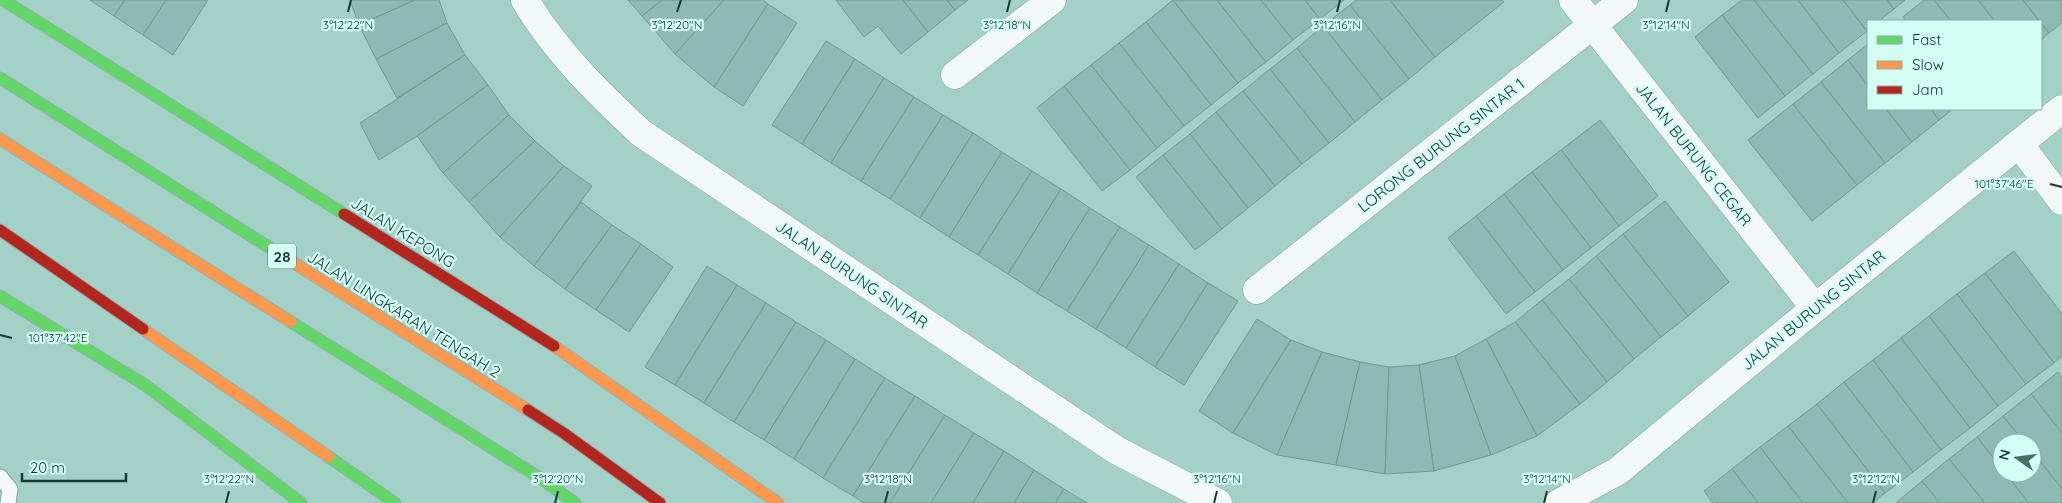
<svg xmlns="http://www.w3.org/2000/svg" width="2062" height="503" font-family="Quicksand,sans-serif">
<style>
.building{fill:#8fbab3;stroke:#729891}
.lines{fill:none;stroke-linecap:round;stroke-linejoin:round}
.lane-casing{stroke:#80a69f;stroke-width:17}
.street-casing{stroke:#80a69f;stroke-width:29}
.fast-casing{stroke:#91b0b0;stroke-width:13}
.slow-casing{stroke:#91b0b0;stroke-width:13}
.jam-casing{stroke:#91b0b0;stroke-width:13}
.lane{stroke:#f1f8f7;stroke-width:15}
.street{stroke:#f1f8f7;stroke-width:28}
.fast{stroke:#63d668;stroke-width:11}
.slow{stroke:#ff974d;stroke-width:11}
.jam{stroke:#b3261e;stroke-width:11}
.ticks{fill:none;stroke:#153a34;stroke-width:2}
.labels{text-anchor:middle;dominant-baseline:central;stroke-width:4.5;stroke-linejoin:round;paint-order:stroke}
.shield{fill:#d4fdf4;stroke:#4e746e;stroke-width:1}
.shield-label{font-size:15px;font-weight:bold;fill:#153a34}
.street-label{font-size:16px;fill:#153a34;stroke:#d4fdf4}
.ticks-label{font-size:12px;text-anchor:middle;fill:#153a34;stroke:#d4fdf4;stroke-width:4.5;stroke-linejoin:round;paint-order:stroke}
</style>
<rect width="100%" height="100%" fill="#a3d1c8"/>
<g class="building">
<polygon points="90,0 125,0 114,16"/>
<polygon points="125,0 166,0 143,35 114,16"/>
<polygon points="166,0 208,0 173,55 143,35"/>
<polygon points="350,0 415,0 359,25"/>
<polygon points="415,0 439,0 447,23 376,59 359,25"/>
<polygon points="628,0 662,0 642,16"/>
<polygon points="662,0 724,0 675,54 642,16"/>
<polygon points="724,0 763,0 768,4 714,87 675,54"/>
<polygon points="836,0 903,0 928,32 901,54 878,26 864,37"/>
<polygon points="903,0 947,0 955,10 928,32"/>
<polygon points="947,0 968,0 955,10"/>
<polygon points="1173,0 1238,83 1211,105 1146,22"/>
<polygon points="1173,0 1217,0 1266,62 1238,83"/>
<polygon points="1217,0 1261,0 1293,40 1266,62"/>
<polygon points="1261,0 1305,0 1320,19 1293,40"/>
<polygon points="1305,0 1344,0 1320,19"/>
<polygon points="1356,0 1390,0 1435,57 1409,79 1350,5"/>
<polygon points="1390,0 1502,0 1504,2 1435,57"/>
<polygon points="1742,0 1754,0 1813,74 1785,96 1722,15"/>
<polygon points="1754,0 1798,0 1839,53 1813,74"/>
<polygon points="1798,0 1843,0 1867,31 1839,53"/>
<polygon points="1843,0 1887,0 1894,9 1879,21 1868,21 1867,31"/>
<polygon points="1887,0 1905,0 1894,9"/>
<polygon points="1924,0 1934,0 1951,21 1907,21 1903,17"/>
<polygon points="1934,0 1978,0 1995,21 1951,21"/>
<polygon points="1978,0 2023,0 2039,21 1995,21"/>
<polygon points="2023,0 2062,0 2062,23 2049,33"/>
<polygon points="768,4 797,23 743,106 714,87"/>
<polygon points="1350,5 1409,79 1382,100 1323,26"/>
<polygon points="1722,15 1785,96 1758,118 1695,37"/>
<polygon points="1146,22 1211,105 1184,126 1119,43"/>
<polygon points="447,23 465,55 397,98 376,59"/>
<polygon points="2041,23 2049,33 2041,40"/>
<polygon points="1323,26 1382,100 1355,122 1297,48"/>
<polygon points="826,41 855,59 802,144 772,125"/>
<polygon points="1119,43 1184,126 1157,148 1091,65"/>
<polygon points="1868,44 1868,86 1848,60"/>
<polygon points="1297,48 1355,122 1329,143 1270,69"/>
<polygon points="465,55 488,85 417,136 379,160 360,123"/>
<polygon points="855,59 884,78 831,163 802,144"/>
<polygon points="1848,60 1868,86 1868,109 1886,109 1912,142 1885,163 1821,82"/>
<polygon points="1091,65 1157,148 1130,170 1064,86"/>
<polygon points="1270,69 1329,143 1302,164 1243,91"/>
<polygon points="884,78 914,97 861,181 831,163"/>
<polygon points="1821,82 1885,163 1857,185 1793,104"/>
<polygon points="488,85 509,115 443,173 417,136"/>
<polygon points="1064,86 1130,170 1102,191 1037,108"/>
<polygon points="1243,91 1302,164 1275,186 1216,112"/>
<polygon points="914,97 943,115 890,199 861,181"/>
<polygon points="1793,104 1857,185 1812,221 1748,140"/>
<polygon points="1886,109 1931,109 1939,120 1912,142"/>
<polygon points="1931,109 1953,109 1939,120"/>
<polygon points="1216,112 1275,186 1248,208 1190,134"/>
<polygon points="509,115 535,141 469,202 443,173"/>
<polygon points="943,115 973,133 920,218 890,199"/>
<polygon points="1600,120 1658,196 1619,226 1561,150"/>
<polygon points="973,133 1002,152 949,237 920,218"/>
<polygon points="1190,134 1248,208 1222,229 1163,155"/>
<polygon points="535,141 564,166 500,237 469,202"/>
<polygon points="1561,150 1619,226 1591,248 1532,172"/>
<polygon points="1002,152 1032,171 978,255 949,237"/>
<polygon points="1163,155 1222,229 1195,250 1136,177"/>
<polygon points="564,166 592,186 534,266 500,237"/>
<polygon points="1032,171 1061,189 1008,274 978,255"/>
<polygon points="1532,172 1591,248 1563,270 1504,194"/>
<polygon points="1061,189 1090,208 1037,293 1008,274"/>
<polygon points="1504,194 1563,270 1535,292 1476,216"/>
<polygon points="1665,201 1729,282 1688,316 1623,234"/>
<polygon points="581,202 612,225 565,289 534,266"/>
<polygon points="1090,208 1120,227 1067,311 1037,293"/>
<polygon points="1476,216 1535,292 1506,314 1448,238"/>
<polygon points="612,225 641,244 596,310 565,289"/>
<polygon points="1120,227 1149,245 1096,329 1067,311"/>
<polygon points="1623,234 1688,316 1661,337 1596,256"/>
<polygon points="641,244 673,267 629,332 596,310"/>
<polygon points="1149,245 1179,264 1126,348 1096,329"/>
<polygon points="2014,251 2062,314 2062,356 2054,363 1985,273"/>
<polygon points="1596,256 1661,337 1634,359 1569,279"/>
<polygon points="1179,264 1208,283 1155,367 1126,348"/>
<polygon points="707,266 737,285 675,385 645,367"/>
<polygon points="1985,273 2054,363 2026,384 1957,294"/>
<polygon points="1569,279 1634,359 1607,382 1542,300"/>
<polygon points="1208,283 1238,301 1184,385 1155,367"/>
<polygon points="737,285 766,303 704,403 675,385"/>
<polygon points="1957,294 2026,384 1998,406 1929,316"/>
<polygon points="1542,300 1607,382 1580,404 1515,322"/>
<polygon points="766,303 796,322 734,422 704,403"/>
<polygon points="1929,316 1998,406 1970,428 1901,338"/>
<polygon points="1257,319 1291,340 1233,433 1199,411"/>
<polygon points="796,322 826,340 764,440 734,422"/>
<polygon points="1515,322 1580,404 1537,436 1486,339"/>
<polygon points="1901,338 1970,428 1941,450 1873,360"/>
<polygon points="1486,339 1537,436 1491,455 1455,356"/>
<polygon points="826,340 855,359 794,459 764,440"/>
<polygon points="1291,340 1322,352 1277,455 1233,433"/>
<polygon points="1322,352 1360,362 1336,465 1277,455"/>
<polygon points="1455,356 1491,455 1434,471 1419,365"/>
<polygon points="855,359 885,378 823,478 794,459"/>
<polygon points="1873,360 1941,450 1913,472 1844,382"/>
<polygon points="1360,362 1389,367 1385,474 1336,465"/>
<polygon points="1419,365 1434,471 1385,474 1389,367"/>
<polygon points="2058,372 2062,377 2062,433 2031,394"/>
<polygon points="885,378 915,396 853,496 823,478"/>
<polygon points="1844,382 1913,472 1885,493 1817,404"/>
<polygon points="2031,394 2062,433 2062,489 2032,451 2032,443 2025,443 2003,416"/>
<polygon points="915,396 945,415 890,503 864,503 853,496"/>
<polygon points="1817,404 1885,493 1873,503 1848,503 1788,426"/>
<polygon points="945,415 974,433 931,503 890,503"/>
<polygon points="2003,416 2025,443 2002,443 2002,469 1977,437"/>
<polygon points="1788,426 1848,503 1803,503 1760,447"/>
<polygon points="974,433 1004,451 973,503 931,503"/>
<polygon points="1977,437 2002,469 2002,473 2005,473 2029,503 1985,503 1949,459"/>
<polygon points="1760,447 1803,503 1758,503 1732,469"/>
<polygon points="1004,451 1034,470 1014,503 973,503"/>
<polygon points="2032,451 2062,489 2062,503 2029,503 2005,473 2032,473"/>
<polygon points="1949,459 1985,503 1940,503 1922,481"/>
<polygon points="1732,469 1758,503 1713,503 1704,491"/>
<polygon points="1034,470 1064,489 1055,503 1014,503"/>
<polygon points="1922,481 1940,503 1896,503"/>
<polygon points="1064,489 1087,503 1055,503"/>
</g>
<g class="lines">
<g class="lane-casing">
<polyline id="lane" points="0,477 10,489 8,503"/>
</g>
<g class="street-casing">
<g id="street">
<path d="M525,0C555,51 598,93 641,133L1116,450L1218,503"/>
<polyline points="1573,0 1815,308"/>
<polyline points="955,75 1052,0"/>
<polyline points="2019,144 2062,201"/>
<polyline points="1257,290 1624,0"/>
<polyline points="1559,503 1618,471 1815,308 2062,109"/>
</g>
</g>
<g class="fast-casing">
<g id="fast">
<polyline points="3,0 344,214"/>
<polyline points="0,78 275,251"/>
<polyline points="0,296 145,385 301,503"/>
<polyline points="291,322 540,478 575,503"/>
<polyline points="329,457 395,503"/>
</g>
</g>
<g class="slow-casing">
<g id="slow">
<polyline points="0,139 291,322"/>
<polyline points="275,251 528,410"/>
<polyline points="143,329 329,457"/>
<polyline points="554,346 778,503"/>
</g>
</g>
<g class="jam-casing">
<g id="jam">
<polyline points="344,214 554,346"/>
<polyline points="0,230 143,329"/>
<polyline points="528,410 565,434 660,503"/>
</g>
</g>
<use href="#lane" class="lane"/>
<use href="#street" class="street"/>
<use href="#fast" class="fast"/>
<use href="#slow" class="slow"/>
<use href="#jam" class="jam"/>
</g>
<path class="ticks" d="M348,12L351,0M677,12L681,0M1007,12L1010,0M1337,12L1340,0M1666,12L1669,0M2050,184L2062,187M0,335L12,338M226,503L229,491M555,503L558,491M885,503L888,491M1214,503L1217,491M1544,503L1547,491M1873,503L1876,491"/>
<g class="labels">
<rect class="shield" x="268" y="243.5" width="28" height="25" rx="4"/>
<g class="shield-label">
<text x="282" y="256">28</text>
</g>
<g class="street-label">
<text transform="translate(1441 145) rotate(-38)">LORONG BURUNG SINTAR 1</text>
<text transform="translate(1694 154) rotate(52)">JALAN BURUNG CEGAR</text>
<text transform="translate(403 232) rotate(32)">JALAN KEPONG</text>
<text transform="translate(852 274) rotate(34)">JALAN BURUNG SINTAR</text>
<text transform="translate(1813 310) rotate(-39)">JALAN BURUNG SINTAR</text>
<text transform="translate(404 314) rotate(32)">JALAN LINGKARAN TENGAH 2</text>
</g>
</g>
<g class="ticks-label">
<text x="348" y="29">3°12'22"N</text>
<text x="677" y="29">3°12'20"N</text>
<text x="1007" y="29">3°12'18"N</text>
<text x="1337" y="29">3°12'16"N</text>
<text x="1666" y="29">3°12'14"N</text>
<text x="2004" y="188">101°37'46"E</text>
<text x="58" y="342">101°37'42"E</text>
<text x="229" y="483">3°12'22"N</text>
<text x="558" y="483">3°12'20"N</text>
<text x="888" y="483">3°12'18"N</text>
<text x="1217" y="483">3°12'16"N</text>
<text x="1547" y="483">3°12'14"N</text>
<text x="1876" y="483">3°12'12"N</text>
</g>
<rect x="1867" y="20" width="175" height="90" fill="#d4fdf4" stroke="#88afa7"/>
<rect x="1877" y="36" width="25" height="8" fill="#63d668" stroke="#88afa7"/>
<text x="1912" y="45" font-size="15" fill="#153a34">Fast</text>
<rect x="1877" y="61" width="25" height="8" fill="#ff974d" stroke="#88afa7"/>
<text x="1912" y="70" font-size="15" fill="#153a34">Slow</text>
<rect x="1877" y="86" width="25" height="8" fill="#b3261e" stroke="#88afa7"/>
<text x="1912" y="95" font-size="15" fill="#153a34">Jam</text>
<g transform="translate(2017 458) rotate(284)"><circle r="24" fill="#d4fdf4" stroke="#88afa7"/>
<path d="M0-4L9 19L0 12L-9 19Z" fill="#476f68"/>
<text y="-8" font-size="14" font-weight="bold" text-anchor="middle" fill="#153a34">N</text>
</g>
<path d="M22 473v8h104v-8" fill="none" stroke="#153a34" stroke-width="2.5"/>
<text x="30" y="473" font-size="15" fill="#153a34" stroke="#d4fdf4" stroke-width="4" paint-order="stroke">20 m</text>
</svg>
